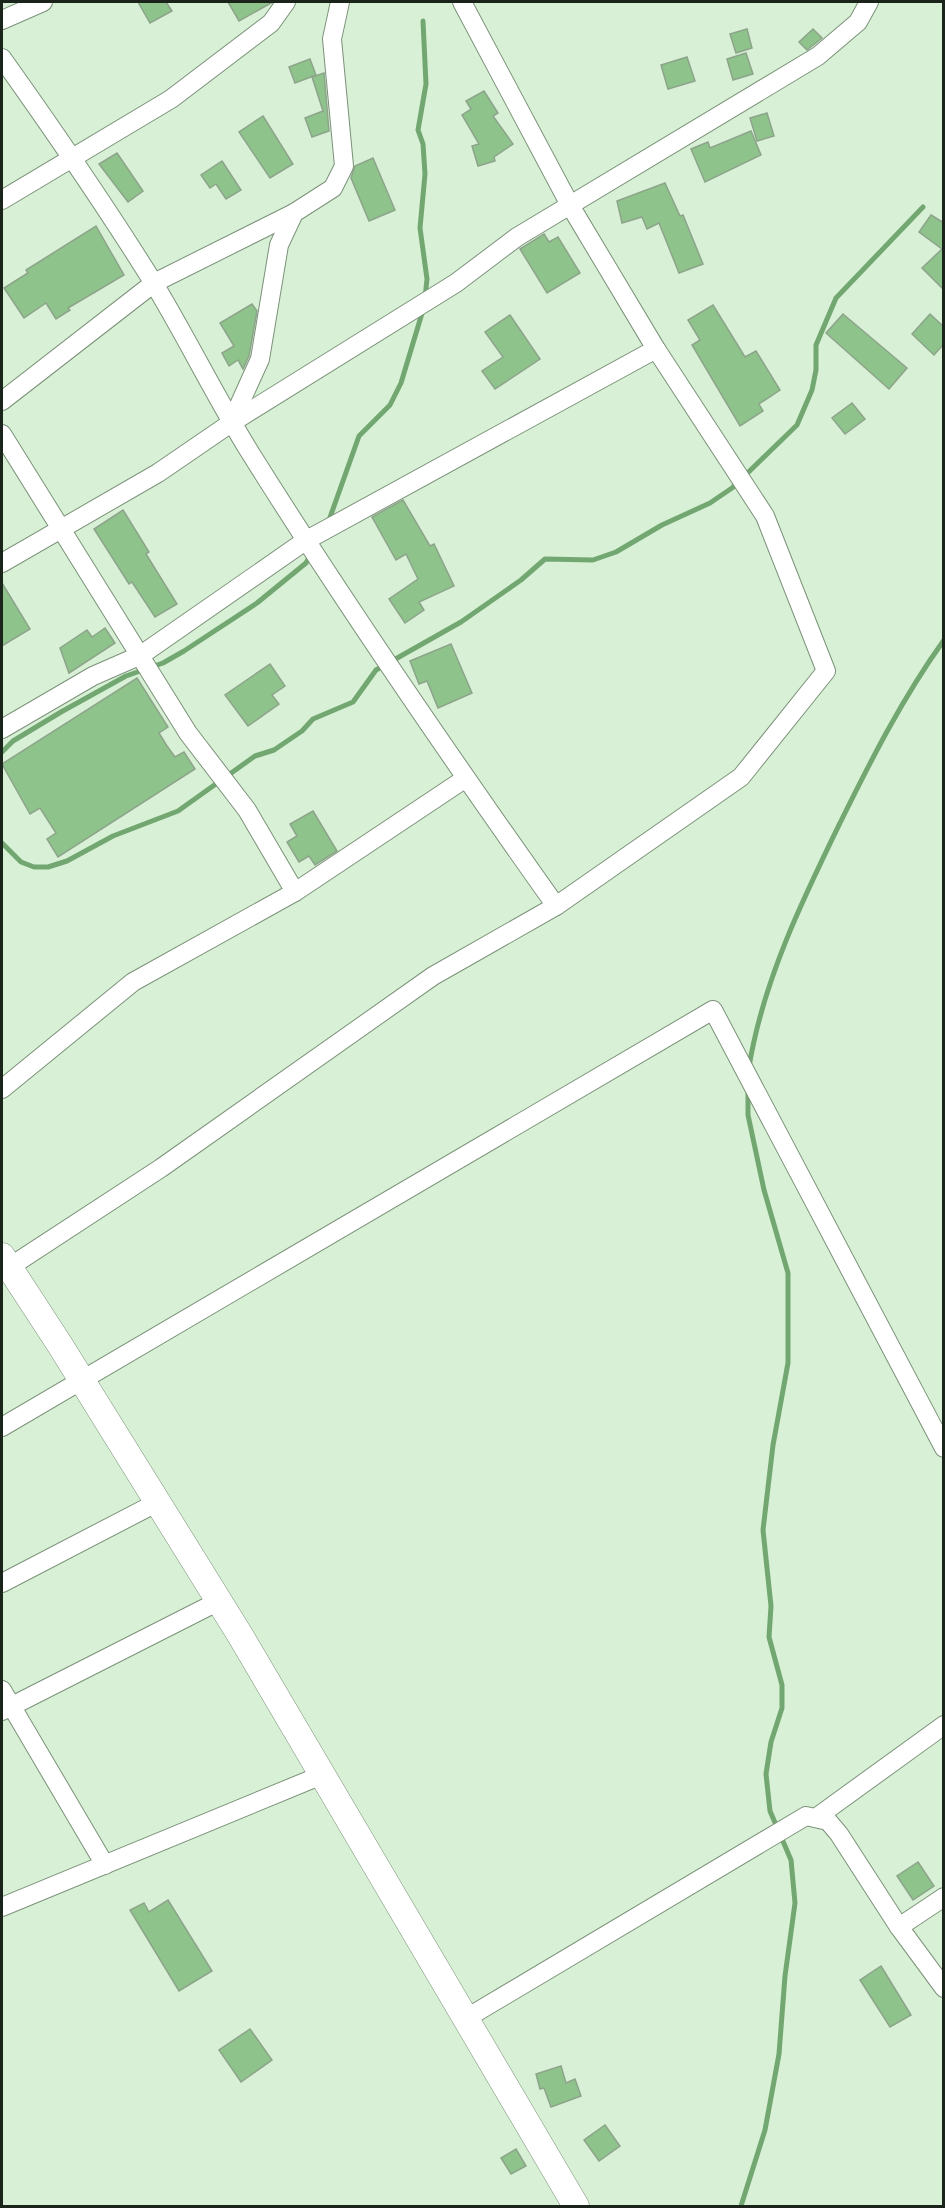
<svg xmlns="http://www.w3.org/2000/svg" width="945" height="2208" font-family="'Source Sans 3',sans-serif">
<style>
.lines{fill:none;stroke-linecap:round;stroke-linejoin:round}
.stream{stroke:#73a771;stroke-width:5}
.building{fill:#8ec38b;stroke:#8da48b;stroke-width:1.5}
.street-casing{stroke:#7b9279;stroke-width:20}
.secondary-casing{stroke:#7b9279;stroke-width:27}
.street{stroke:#fff;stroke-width:18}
.secondary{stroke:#fff;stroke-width:26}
</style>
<rect width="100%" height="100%" fill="#d8f1d6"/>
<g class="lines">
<g class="stream">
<polyline points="423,21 426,84 418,130 423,144 425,174 420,228 427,279 425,298"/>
<polyline points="328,523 359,436 390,405 401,383 423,310"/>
<polyline points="2,752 13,741 61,712 126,676 163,663 184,651 257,603 306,563 311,554"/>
<polyline points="2,843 21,862 34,867 48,867 67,861 113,836 178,811 255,756 274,750 302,731 313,719 353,702 376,670 461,622 521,580 545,559 593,560 616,552 662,525 710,503 732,488 797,425 812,390 816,370 816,345 836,298 923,207"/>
<path d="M749,1067C763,981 802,901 840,823C871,760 903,697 944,640"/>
<polyline points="741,2206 765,2130 779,2054 785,1976 795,1903 791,1860 770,1811 766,1774 771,1742 782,1708 782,1685 769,1637 771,1606 763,1530 773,1445 788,1363 788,1273 764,1190 748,1115 748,1088"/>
</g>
</g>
<g class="building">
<polygon points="138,2 166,2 172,11 150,23"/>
<polygon points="228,2 273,2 239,21"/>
<polygon points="747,29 752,48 736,53 730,34"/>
<polygon points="813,29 822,38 807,50 799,42"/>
<polygon points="746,53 753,74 733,80 727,59"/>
<polygon points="687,57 695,81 668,89 661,65"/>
<polygon points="310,59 316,75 295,83 289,67"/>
<polygon points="324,73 329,131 312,137 305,118 323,111 312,77"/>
<polygon points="484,91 498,113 493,116 513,144 494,157 495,161 478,166 472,146 479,144 462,115 471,109 466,101"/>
<polygon points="767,113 774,136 757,141 750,118"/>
<polygon points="263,116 293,164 270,178 239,132"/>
<polygon points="751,131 761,155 705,182 691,149 708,142 710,148"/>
<polygon points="117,153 143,191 128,202 99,164"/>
<polygon points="373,158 395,210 369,221 351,178 355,166"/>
<polygon points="222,161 241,190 226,199 216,184 210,188 201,175"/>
<polygon points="665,183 680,216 683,215 703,264 679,273 659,223 647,229 642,217 622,223 617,201"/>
<polygon points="931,215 944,223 944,290 922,268 942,249 919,232"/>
<polygon points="96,226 124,275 68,308 70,310 56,319 46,303 24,318 4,288 28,273 26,270"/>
<polygon points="544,234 549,242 558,237 580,273 547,293 520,249"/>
<polygon points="252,304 257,311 249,356 243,369 238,360 229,366 222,353 234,346 220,323"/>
<polygon points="713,305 745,357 756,351 780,390 759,404 763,411 740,426 692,345 700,340 688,320"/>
<polygon points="843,314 907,368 889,389 826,333"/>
<polygon points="930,314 944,327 944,344 934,355 912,334"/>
<polygon points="510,315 540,359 495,389 482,371 503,357 485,332"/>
<polygon points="852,403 865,419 845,434 832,418"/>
<polygon points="403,500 430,546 434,544 454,586 419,602 424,610 405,623 389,599 418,579 406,554 396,560 372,517"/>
<polygon points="123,510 149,552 146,554 177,604 155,617 132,582 129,584 94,529"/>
<polygon points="2,583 30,629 2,646"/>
<polygon points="105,628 115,643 69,673 60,648 87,630 92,637"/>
<polygon points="451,644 472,693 438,708 427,681 419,684 410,661"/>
<polygon points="270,664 285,686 272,695 279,704 248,726 225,695"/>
<polygon points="137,678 168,727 159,733 167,746 175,757 184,752 195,769 58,857 47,839 56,833 40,808 30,814 2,764"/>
<polygon points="313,811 337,851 315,865 309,856 299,862 287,842 297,836 290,824"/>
<polygon points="918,1862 934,1886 913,1900 897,1876"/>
<polygon points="168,1900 212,1971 179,1991 130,1910 144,1903 149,1912"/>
<polygon points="881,1966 911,2015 890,2027 860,1980"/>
<polygon points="250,2029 272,2060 241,2082 219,2050"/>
<polygon points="561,2066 566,2083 575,2079 581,2096 551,2107 544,2088 540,2089 536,2074"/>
<polygon points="605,2125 620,2146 599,2161 584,2140"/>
<polygon points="516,2149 526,2166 511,2174 501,2158"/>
</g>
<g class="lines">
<g class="street-casing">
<g id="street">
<polyline points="2,20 43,2"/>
<path d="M2,58C54,131 105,205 153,282C187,338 216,398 251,454C348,609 451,758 556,906"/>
<polyline points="2,200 171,99 271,23 286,2"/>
<polyline points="2,401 154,283 294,213"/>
<polyline points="231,423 260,359 279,245 294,213 333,188 344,166 332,39 340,2"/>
<polyline points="2,434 188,733 247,810 295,892"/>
<polyline points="2,563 158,473 231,423 456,283 517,237 818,56 858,22 869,2"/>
<polyline points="2,729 93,676 141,655 305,541 656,349"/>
<polyline points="2,1089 133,982 295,892 466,778"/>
<polyline points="2,1272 161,1168 433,976 556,906 741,777 826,671 765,516 656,349 571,207 462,2"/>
<polyline points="2,1427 713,1010 944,1448"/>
<polyline points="2,1583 158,1502"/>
<polyline points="2,1690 105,1865"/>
<polyline points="2,1711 219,1601"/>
<polyline points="817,1817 944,1725"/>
<polyline points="2,1907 322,1775"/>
<polyline points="899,1927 944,1897"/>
<polyline points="465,2019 806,1816 828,1821 839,1834 899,1927 944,1988"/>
</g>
</g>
<g class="secondary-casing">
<polyline id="secondary" points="2,1256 60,1345 240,1635 576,2206"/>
</g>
<use href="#street" class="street"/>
<use href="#secondary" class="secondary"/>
</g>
<rect width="945" height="2208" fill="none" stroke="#1b241a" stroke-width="6"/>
</svg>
